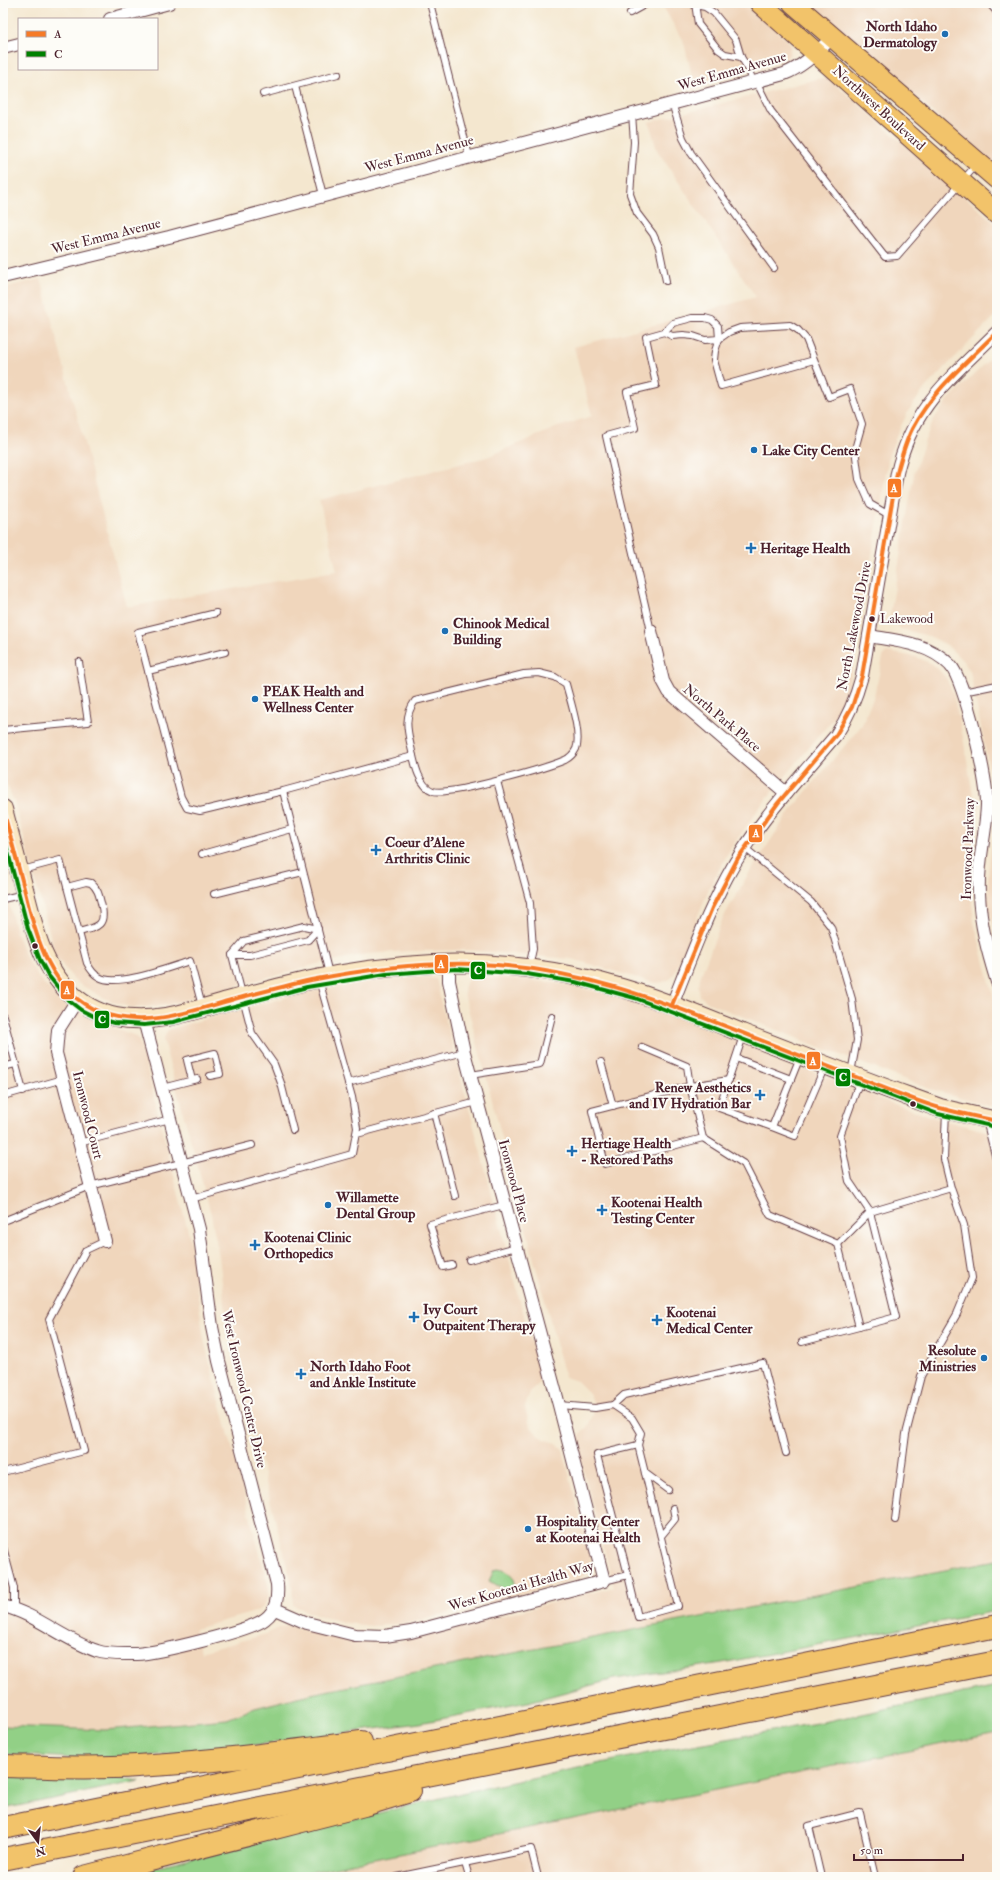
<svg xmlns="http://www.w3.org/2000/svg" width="1000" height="1880" font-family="'IM FELL Double Pica',serif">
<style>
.built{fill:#f0d6bc}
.green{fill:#92d086;stroke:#6e7858}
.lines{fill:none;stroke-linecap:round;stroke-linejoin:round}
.lane-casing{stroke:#643d44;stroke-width:8}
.street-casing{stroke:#643d44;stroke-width:14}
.secondary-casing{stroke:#643d44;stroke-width:20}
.primary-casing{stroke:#643d44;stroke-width:22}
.highway-casing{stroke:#643d44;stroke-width:24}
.lane{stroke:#fff;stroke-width:6}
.street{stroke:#fff;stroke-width:12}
.secondary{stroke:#fae7c3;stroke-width:18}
.primary{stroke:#f2c36a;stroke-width:20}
.highway{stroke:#f2c36a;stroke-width:22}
.bus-1-casing{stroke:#fdfcf7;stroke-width:7}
.bus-2-casing{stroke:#fdfcf7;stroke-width:7}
.bus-1{stroke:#f67a27;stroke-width:4}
.bus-2{stroke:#008000;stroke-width:4}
.poi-dot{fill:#1f6fb2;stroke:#fdfcf7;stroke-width:1.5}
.bus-dot{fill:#4a1f2b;stroke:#fdfcf7;stroke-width:1.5}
.labels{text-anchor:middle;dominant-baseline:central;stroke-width:4;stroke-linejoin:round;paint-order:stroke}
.bus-label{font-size:13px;fill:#4a1f2b;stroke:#fdfcf7;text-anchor:start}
.poi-label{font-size:14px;font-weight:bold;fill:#4a1f2b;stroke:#fdfcf7;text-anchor:start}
.street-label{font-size:14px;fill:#4a1f2b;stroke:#fdfcf7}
.line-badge{stroke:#fdfcf7;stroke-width:1.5}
.badge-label{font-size:11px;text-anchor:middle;font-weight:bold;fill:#fff}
</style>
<rect width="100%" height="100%" fill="#fdfcf7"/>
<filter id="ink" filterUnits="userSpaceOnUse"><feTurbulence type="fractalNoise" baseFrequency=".025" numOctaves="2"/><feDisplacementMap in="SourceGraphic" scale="8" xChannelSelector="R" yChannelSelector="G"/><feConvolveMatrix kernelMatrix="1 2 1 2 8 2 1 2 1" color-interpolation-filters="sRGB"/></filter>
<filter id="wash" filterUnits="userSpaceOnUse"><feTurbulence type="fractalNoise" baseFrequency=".012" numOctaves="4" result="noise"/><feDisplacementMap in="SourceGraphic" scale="16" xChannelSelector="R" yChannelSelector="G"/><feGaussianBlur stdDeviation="0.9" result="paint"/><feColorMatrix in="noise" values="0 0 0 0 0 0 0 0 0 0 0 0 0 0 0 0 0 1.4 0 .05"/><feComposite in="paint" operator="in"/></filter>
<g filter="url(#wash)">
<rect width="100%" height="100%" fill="#f4e7cf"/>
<g class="built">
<polygon points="661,3 745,3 788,41 791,45 789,55 784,60 694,84 684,43"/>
<polygon points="807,3 997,3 997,168"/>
<polygon points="828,78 997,225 997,314 925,388 909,410 897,434 889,455 849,688 837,714 759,808 731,848 710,886 674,974 670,979 663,982 655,983 572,959 467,950 409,951 366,954 317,964 166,1005 132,1008 106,999 76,982 56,957 14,801 3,777 3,288 41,279 127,607 337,571 319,500 487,457 558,427 592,416 574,347 756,297 657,150 649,122 817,79"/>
<polygon points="997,352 997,939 987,904 989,867 993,831 991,780 984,742 970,671 964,662 947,645 929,636 900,629 892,622 890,616 914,474 925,440 934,419 947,401"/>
<polygon points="888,652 916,657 930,663 939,670 946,678 953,693 963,737 973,795 975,842 972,904 974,922 997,1009 997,1107 930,1089 822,1048 709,1003 700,996 698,986 701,975 723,918 746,878 790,811 862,725 874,696 883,658 885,653"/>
<polygon points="3,880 17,936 27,959 38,977 52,992 69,1007 92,1020 133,1035 138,1039 141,1046 190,1239 204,1340 269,1589 268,1598 263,1607 258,1611 195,1629 201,1652 266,1634 286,1625 333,1637 362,1641 389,1642 415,1638 614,1587 577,1445 580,1435 588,1426 593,1415 593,1403 589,1393 577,1381 565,1377 464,993 465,984 470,978 474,977 531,980 569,985 618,997 672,1015 894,1104 942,1120 997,1134 997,1560 514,1653 306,1695 255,1708 227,1719 105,1730 3,1726"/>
<polygon points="422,977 436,979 439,990 440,999 540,1376 540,1381 537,1386 530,1392 525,1407 526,1412 530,1426 537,1434 546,1440 556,1443 563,1449 591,1561 591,1566 589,1571 579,1579 410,1623 372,1626 347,1623 316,1615 293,1605 292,1586 229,1337 219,1256 211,1214 163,1040 168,1030 172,1028 300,994 360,983"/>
<polygon points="997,1733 997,1877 293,1877 311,1872"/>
</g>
<g class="green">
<polygon points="997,1560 997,1611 722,1663 615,1679 528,1702 420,1723 262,1744 109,1760 3,1754 3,1726 105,1730 227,1719 255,1708 306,1695 514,1653"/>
<path d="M497,1569C506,1570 513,1573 515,1583L510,1592L489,1581L494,1570Z"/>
<polygon points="997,1686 997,1733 311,1872 293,1877 112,1877 466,1792 648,1753 828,1721"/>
<polygon points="3,1774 111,1776 140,1781 3,1809"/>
</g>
</g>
<g filter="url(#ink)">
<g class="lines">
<g class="lane-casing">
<g id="lane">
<polyline points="430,3 469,156"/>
<polyline points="695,3 698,24 718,49 725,54 741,57 736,40 714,13 705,7 696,5"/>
<polyline points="989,3 997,12"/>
<polyline points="630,13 648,3"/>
<polyline points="741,57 749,70 753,82"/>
<polyline points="756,81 771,111 885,257 897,256 977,164"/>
<polyline points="295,86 323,195"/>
<polyline points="263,94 338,74"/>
<polyline points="672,103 683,138 691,153 774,268"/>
<polyline points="632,114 634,142 630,194 637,213 653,234 659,247 666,281"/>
<polyline points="814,360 721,386 714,360 715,351 719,339 729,332 740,328 790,325 798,330 806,339 829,397 850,389 862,424 855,449 859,479 870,504 889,515"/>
<polyline points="651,631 606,436 635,428 627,392 656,385 646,337 664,332 673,323 692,318 705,318 712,320 718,326 719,339 705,340 693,336 683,335 672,336 664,332"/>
<polyline points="225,652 148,671 181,797 187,808 200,811 283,791"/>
<polyline points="148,671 138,632 216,613"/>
<path d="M539,673L555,677L566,684C570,700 582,735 576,749C574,753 569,758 565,760C546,768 450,796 433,791C418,786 414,760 411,747C407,729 404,716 415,701L524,674Z"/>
<polyline points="963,692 997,685"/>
<polyline points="3,730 88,722 79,662"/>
<polyline points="497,781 530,903 533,949 529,967"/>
<polyline points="987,804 997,803"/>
<polyline points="745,848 811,902 831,927 852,999 857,1040 851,1073"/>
<polyline points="202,854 292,829"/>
<path d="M22,870L60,860L87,963C90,969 93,974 99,977C117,988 170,967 190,961L202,1006"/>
<path d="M67,887L86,882L91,883C98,889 99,895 101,903C107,925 99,927 79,932"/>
<polyline points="214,894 303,872"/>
<polyline points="3,899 24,894"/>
<polygon points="304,926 318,929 308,940 250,955 232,955 244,941"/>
<polyline points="232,955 252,1033 274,1064 281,1083 293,1130"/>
<polyline points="329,974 283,791 413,756"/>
<polyline points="3,1016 23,1091"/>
<polyline points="743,1036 719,1108 772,1127"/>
<polyline points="642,1047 687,1066 690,1086 729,1080"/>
<polyline points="800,1057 772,1127 795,1136 825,1066"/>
<polyline points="736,1058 791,1079"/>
<polyline points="601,1062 613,1106"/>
<polyline points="3,1067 15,1064"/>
<polyline points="470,1075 540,1064 552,1016"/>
<polyline points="192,1080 187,1060 215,1053 220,1074 210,1076"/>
<polyline points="860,1080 840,1136 849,1181 870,1212 951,1188"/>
<polyline points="348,1083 464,1052"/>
<polyline points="162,1088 197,1079"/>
<polyline points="3,1096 63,1079"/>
<polyline points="434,1113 455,1196"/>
<polyline points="986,1120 997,1163"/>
<polyline points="357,1134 477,1102"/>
<polyline points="703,1138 605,1164 592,1111 690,1086 703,1138 744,1164 770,1215 838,1244"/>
<polyline points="79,1143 170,1119"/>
<polyline points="191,1199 352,1154 357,1128 352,1097 319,980"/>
<polyline points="3,1221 90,1186 252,1145"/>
<polyline points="838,1244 859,1327 896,1317 870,1212"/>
<polyline points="838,1244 870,1212"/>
<polyline points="469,1260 516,1247"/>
<polyline points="452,1265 443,1267 430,1224 504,1205"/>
<polyline points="802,1342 859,1327"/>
<polyline points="559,1405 595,1408 613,1405 632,1418 641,1433 638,1445"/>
<polyline points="613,1405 624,1395 763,1363 786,1453"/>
<polyline points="3,1472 84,1451 49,1319 86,1250 105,1241"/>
<polyline points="645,1473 668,1490"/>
<polyline points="895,1520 906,1434 921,1376 957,1314 972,1278 964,1225 951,1188 944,1159 946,1111"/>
<polyline points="661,1536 675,1519 673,1508"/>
<polyline points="3,1547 14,1588 14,1611"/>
<polyline points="604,1581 628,1575 638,1617 678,1606 638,1445 597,1455 628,1575"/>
<polyline points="465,1863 469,1877"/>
<polyline points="397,1877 531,1849 538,1877"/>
<polyline points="821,1877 809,1826 860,1813 875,1877"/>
</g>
</g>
<g class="street-casing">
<g id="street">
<polyline points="110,19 169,3"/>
<polyline points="3,48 19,44"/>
<path d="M3,277L169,237L784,74C804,66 817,52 832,38"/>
<polyline points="651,631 663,681 669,692 786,793"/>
<path d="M869,636C897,641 929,643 950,665C965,680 988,782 987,805C986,834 977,864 979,893C980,924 988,953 997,982"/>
<polyline points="77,1000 58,1030 56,1053 105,1241"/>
<path d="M672,1005C689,962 705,918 727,877C755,824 798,780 836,735C849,716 856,698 862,676L897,473C912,406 951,378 997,332"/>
<path d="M3,1606C36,1614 64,1640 97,1651C108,1655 124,1654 136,1654C157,1653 250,1631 265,1619C277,1610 278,1597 277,1584L219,1361L212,1327L199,1229L144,1020"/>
<polyline points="275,1609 307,1623 355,1635 385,1636 411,1632 604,1581 559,1405 464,1052 449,981 449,963"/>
</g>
</g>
<g class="secondary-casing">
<path id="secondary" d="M3,809L34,927C46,970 69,1007 116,1017C153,1025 191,1011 228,1001C253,994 280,987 306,981C348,972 390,966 433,964C495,961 562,970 622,988C663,1000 703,1017 742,1033C797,1054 852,1076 907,1096L940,1108L997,1121"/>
</g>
<g class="primary-casing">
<g id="primary">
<polyline points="760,3 997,214"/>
<polyline points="793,3 997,179"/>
</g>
</g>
<g class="highway-casing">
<g id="highway">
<path d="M3,1766C48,1767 92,1769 137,1766C212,1762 287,1752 361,1742"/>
<polyline points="3,1828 997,1626"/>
<polyline points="3,1859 997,1662"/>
<polyline points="84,1877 364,1805 410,1791"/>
</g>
</g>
<use href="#lane" class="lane"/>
<use href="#street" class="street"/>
<use href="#secondary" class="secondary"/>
<use href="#primary" class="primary"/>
<use href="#highway" class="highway"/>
<g class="bus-1-casing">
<g id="bus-1">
<path d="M3,809C10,835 17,862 24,888C36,936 49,992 100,1012C143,1029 189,1012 231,1000C258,993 284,986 311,980C366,969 423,962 479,964C577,968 654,998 743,1033C785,1050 827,1066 869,1082C892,1091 916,1101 940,1108C959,1113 978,1117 997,1121"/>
<path d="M672,1005L712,908L738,858L778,803L836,735L852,707L862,676L897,473C901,458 905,443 912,429C932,391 967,362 997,332"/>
</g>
</g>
<g class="bus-2-casing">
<polyline id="bus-2" points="3,833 28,929 40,960 48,975 68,1000 81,1010 97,1018 114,1023 144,1025 173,1022 307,987 386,974 456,969 527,974 575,982 635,998 938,1114 996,1127"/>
</g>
<use href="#bus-1" class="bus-1"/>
<use href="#bus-2" class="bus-2"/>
</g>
</g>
<g class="poi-dot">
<circle cx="945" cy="34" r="4"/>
<circle cx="754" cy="450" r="4"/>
<path d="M749 542h4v4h4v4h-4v4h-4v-4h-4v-4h4z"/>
<circle cx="445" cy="631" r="4"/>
<circle cx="255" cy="699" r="4"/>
<path d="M374 844h4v4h4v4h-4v4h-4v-4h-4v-4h4z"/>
<path d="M758 1089h4v4h4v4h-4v4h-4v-4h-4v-4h4z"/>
<path d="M570 1145h4v4h4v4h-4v4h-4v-4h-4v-4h4z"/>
<circle cx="328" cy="1205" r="4"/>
<path d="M600 1204h4v4h4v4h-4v4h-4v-4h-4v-4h4z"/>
<path d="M253 1239h4v4h4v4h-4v4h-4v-4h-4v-4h4z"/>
<path d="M412 1311h4v4h4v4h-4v4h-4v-4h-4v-4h4z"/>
<path d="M655 1314h4v4h4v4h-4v4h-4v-4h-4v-4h4z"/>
<circle cx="984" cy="1358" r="4"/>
<path d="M299 1368h4v4h4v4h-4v4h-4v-4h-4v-4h4z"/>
<circle cx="528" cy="1529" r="4"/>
</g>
<g class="bus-dot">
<circle cx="872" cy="619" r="3.5"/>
<circle cx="35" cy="946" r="3.5"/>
<circle cx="913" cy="1104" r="3.5"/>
</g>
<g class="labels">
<g class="bus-label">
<text x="880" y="619">Lakewood</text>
</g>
<g class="poi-label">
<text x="937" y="26" text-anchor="end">North Idaho<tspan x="937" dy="16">Dermatology</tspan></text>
<text x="762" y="450">Lake City Center</text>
<text x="760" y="548">Heritage Health</text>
<text x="453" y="623">Chinook Medical<tspan x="453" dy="16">Building</tspan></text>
<text x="263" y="691">PEAK Health and<tspan x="263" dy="16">Wellness Center</tspan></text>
<text x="385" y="842">Coeur d'Alene<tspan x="385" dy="16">Arthritis Clinic</tspan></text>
<text x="751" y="1087" text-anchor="end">Renew Aesthetics<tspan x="751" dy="16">and IV Hydration Bar</tspan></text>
<text x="581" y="1143">Hertiage Health<tspan x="581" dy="16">- Restored Paths</tspan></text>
<text x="336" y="1197">Willamette<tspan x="336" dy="16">Dental Group</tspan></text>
<text x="611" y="1202">Kootenai Health<tspan x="611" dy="16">Testing Center</tspan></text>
<text x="264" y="1237">Kootenai Clinic<tspan x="264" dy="16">Orthopedics</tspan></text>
<text x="423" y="1309">Ivy Court<tspan x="423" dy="16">Outpaitent Therapy</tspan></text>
<text x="666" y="1312">Kootenai<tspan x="666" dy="16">Medical Center</tspan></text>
<text x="976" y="1350" text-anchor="end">Resolute<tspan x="976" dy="16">Ministries</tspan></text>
<text x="310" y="1366">North Idaho Foot<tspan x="310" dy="16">and Ankle Institute</tspan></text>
<text x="536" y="1521">Hospitality Center<tspan x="536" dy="16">at Kootenai Health</tspan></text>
</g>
<g class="street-label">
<text transform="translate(732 71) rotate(-16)">West Emma Avenue</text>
<text transform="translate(879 108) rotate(42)">Northwest Boulevard</text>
<text transform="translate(419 154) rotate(-15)">West Emma Avenue</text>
<text transform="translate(106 236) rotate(-14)">West Emma Avenue</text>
<text transform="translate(854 626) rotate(-79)">North Lakewood Drive</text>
<text transform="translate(722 718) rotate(40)">North Park Place</text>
<text transform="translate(968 849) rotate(-88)">Ironwood Parkway</text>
<text transform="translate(88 1115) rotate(76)">Ironwood Court</text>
<text transform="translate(514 1181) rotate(75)">Ironwood Place</text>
<text transform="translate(244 1389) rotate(77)">West Ironwood Center Drive</text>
<text transform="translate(521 1586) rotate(-16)">West Kootenai Health Way</text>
</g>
</g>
<g class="line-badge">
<rect x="887" y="478" width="15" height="20" rx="4" fill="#f67a27"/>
<rect x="748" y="824" width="15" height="19" rx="4" fill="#f67a27"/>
<rect x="434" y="954" width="15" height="20" rx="4" fill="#f67a27"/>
<rect x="470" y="961" width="16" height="19" rx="4" fill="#008000"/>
<rect x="60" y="980" width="15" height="20" rx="4" fill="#f67a27"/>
<rect x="94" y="1010" width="16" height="19" rx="4" fill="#008000"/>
<rect x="806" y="1051" width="15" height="19" rx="4" fill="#f67a27"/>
<rect x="835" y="1068" width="16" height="19" rx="4" fill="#008000"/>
</g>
<g class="badge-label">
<text x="894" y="492">A</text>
<text x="756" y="837">A</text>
<text x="441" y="968">A</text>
<text x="478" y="974">C</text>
<text x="67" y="994">A</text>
<text x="102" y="1023">C</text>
<text x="813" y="1065">A</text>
<text x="843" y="1081">C</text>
</g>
<rect width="1000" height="1880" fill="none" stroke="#fdfcf7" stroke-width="16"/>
<rect x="18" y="18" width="140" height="52" fill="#fdfcf7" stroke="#b5a4a5"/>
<rect x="26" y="31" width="20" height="6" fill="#f67a27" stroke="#b5a4a5"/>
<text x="54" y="38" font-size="12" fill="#4a1f2b">A</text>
<rect x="26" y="51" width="20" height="6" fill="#008000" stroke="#b5a4a5"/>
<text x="54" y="58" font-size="12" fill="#4a1f2b">C</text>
<g transform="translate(38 1842) rotate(165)" stroke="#fdfcf7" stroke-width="3" paint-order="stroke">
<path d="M0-3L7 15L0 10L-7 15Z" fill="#4a1f2b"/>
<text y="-6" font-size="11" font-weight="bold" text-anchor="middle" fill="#4a1f2b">N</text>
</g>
<path d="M854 1854v6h109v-6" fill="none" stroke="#4a1f2b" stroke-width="2"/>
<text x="860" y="1854" font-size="12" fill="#4a1f2b" stroke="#fdfcf7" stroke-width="3" paint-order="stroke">50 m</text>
</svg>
